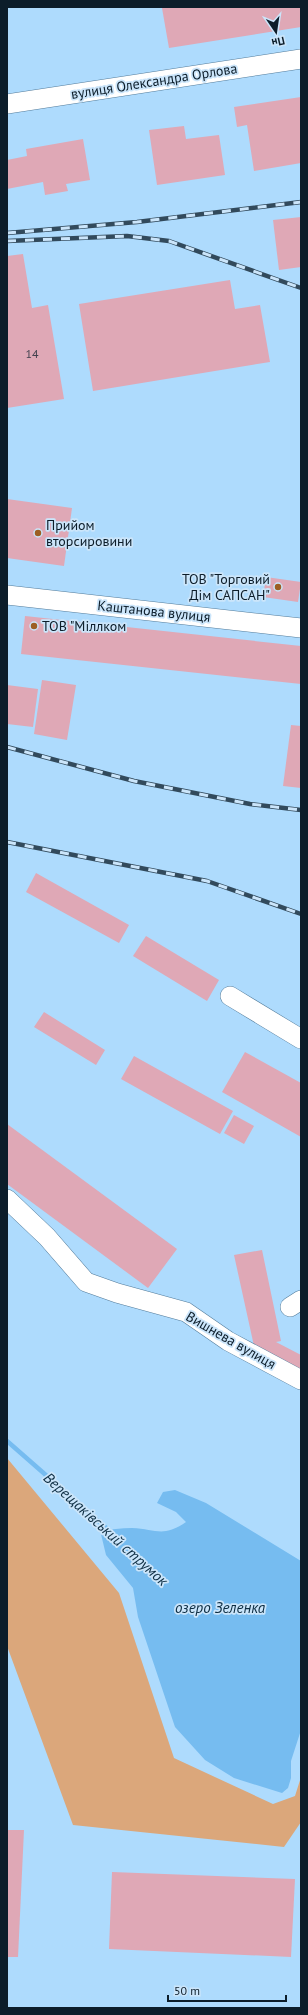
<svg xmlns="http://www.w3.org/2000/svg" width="308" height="2015" font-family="'PT Sans',sans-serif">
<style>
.green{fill:#dba77b}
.water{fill:#76bcf0}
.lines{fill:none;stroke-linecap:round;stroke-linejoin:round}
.stream{stroke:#76bcf0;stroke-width:4.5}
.building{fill:#dfa8b6}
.minor-casing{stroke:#537c9b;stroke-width:20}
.minor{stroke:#fff;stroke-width:19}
.rail-casing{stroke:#324a5c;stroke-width:4.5}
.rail{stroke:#cbe5fa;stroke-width:3;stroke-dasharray:9;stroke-linecap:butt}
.poi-dot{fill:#9c5f23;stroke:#cbe5fa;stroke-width:1.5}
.labels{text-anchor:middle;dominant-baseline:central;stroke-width:3.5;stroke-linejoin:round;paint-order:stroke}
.number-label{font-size:12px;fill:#41404d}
.street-label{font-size:14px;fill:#0c1d2a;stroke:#cbe5fa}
.poi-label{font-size:14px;fill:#0c1d2a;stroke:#cbe5fa;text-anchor:start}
.water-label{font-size:15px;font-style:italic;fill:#0d2d42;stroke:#cbe5fa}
</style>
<rect width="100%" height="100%" fill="#aedbfd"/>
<polygon class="green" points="7,1458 119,1593 174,1758 273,1804 295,1796 301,1777 301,1822 284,1847 73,1825 7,1646"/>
<path class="water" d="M175,1490L206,1503L301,1561V1730L291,1761V1778L288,1788L282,1793L234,1778L205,1760L175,1727L138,1617L133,1588L106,1555L100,1530C111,1530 121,1528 132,1528C156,1529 163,1538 186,1522L176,1512L157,1503L163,1492Z"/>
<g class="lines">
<polyline class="stream" points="7,1441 112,1533"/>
</g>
<g class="building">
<polygon points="301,7 301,27 169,48 162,8"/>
<polygon points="301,97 301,163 254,171 247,125 237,127 234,107"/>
<polygon points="184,126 186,139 219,135 225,175 157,185 149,130"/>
<polygon points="83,139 90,180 66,184 68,191 45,195 43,182 7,189 7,160 27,156 26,149"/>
<polygon points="301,217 301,267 279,270 273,220"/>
<polygon points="23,254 32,308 48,305 64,399 7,408 7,256"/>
<polygon points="230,280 235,309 260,305 270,362 93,391 79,304"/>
<polygon points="7,499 72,508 64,566 7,558"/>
<polygon points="266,577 301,582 298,602 263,597"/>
<polygon points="25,616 301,646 301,684 21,654"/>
<polygon points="42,680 76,685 67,740 34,734"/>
<polygon points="7,685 38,689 33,727 7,724"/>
<polygon points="291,725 301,726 301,788 283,786"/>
<polygon points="36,873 129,925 119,943 26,892"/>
<polygon points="146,936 219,980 207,1001 133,956"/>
<polygon points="44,1012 105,1050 96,1065 34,1027"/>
<polygon points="245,1052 301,1083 301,1137 222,1092"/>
<polygon points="134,1056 233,1111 220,1134 121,1079"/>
<polygon points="234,1115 254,1126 244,1144 224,1133"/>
<polygon points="7,1124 177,1249 148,1288 7,1184"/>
<polygon points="262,1250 281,1341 276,1342 301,1355 301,1370 254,1346 234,1255"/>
<polygon points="7,1830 24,1830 18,1957 7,1957"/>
<polygon points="112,1872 295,1879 291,1957 109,1949"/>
</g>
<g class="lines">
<g class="minor-casing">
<g id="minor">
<polyline points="7,104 301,59"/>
<polyline points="7,595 301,628"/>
<polyline points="230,996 301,1039"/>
<polyline points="7,1199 47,1237 86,1282 117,1293 186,1312 228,1341 301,1380"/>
<polyline points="290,1307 301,1300"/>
</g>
</g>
<use href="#minor" class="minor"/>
<g class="rail-casing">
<g id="rail">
<polyline points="7,233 137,222 301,202"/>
<polyline points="7,241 127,236 169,241 301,288"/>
<polyline points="7,747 134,781 250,804 301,810"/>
<polyline points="7,842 207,881 301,914"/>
</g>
</g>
<use href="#rail" class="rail"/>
</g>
<g class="poi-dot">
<circle cx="38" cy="533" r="4"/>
<circle cx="278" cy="587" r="4"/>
<circle cx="34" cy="626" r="4"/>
</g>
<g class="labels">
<g class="number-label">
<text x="32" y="353">14</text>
</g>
<g class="street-label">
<text transform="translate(154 81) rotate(-9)">вулиця Олександра Орлова</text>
<text transform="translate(154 611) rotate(6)">Каштанова вулиця</text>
<text transform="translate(231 1340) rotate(30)">Вишнева вулиця</text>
</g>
<g class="poi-label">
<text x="46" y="525">Прийом<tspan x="46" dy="16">вторсировини</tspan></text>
<text x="270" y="579" text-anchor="end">ТОВ "Торговий<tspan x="270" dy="16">Дім САПСАН"</tspan></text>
<text x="42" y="626">ТОВ "Міллком</text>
</g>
<g class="water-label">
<text transform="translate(106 1529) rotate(42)">Верещаківський струмок</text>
<text x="220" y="1607">озеро Зеленка</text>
</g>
</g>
<rect width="308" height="2015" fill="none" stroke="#0c1d2a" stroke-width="16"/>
<g transform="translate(276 32) rotate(167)" stroke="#cbe5fa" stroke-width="3" paint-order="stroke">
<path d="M0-3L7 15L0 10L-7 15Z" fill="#0c1d2a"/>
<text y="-6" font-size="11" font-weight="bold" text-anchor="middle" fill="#0c1d2a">Пн</text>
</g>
<path d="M168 1995v6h118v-6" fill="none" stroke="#0c1d2a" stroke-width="2"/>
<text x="174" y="1995" font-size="12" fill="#0c1d2a" stroke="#cbe5fa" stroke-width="3" paint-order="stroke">50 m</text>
</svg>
